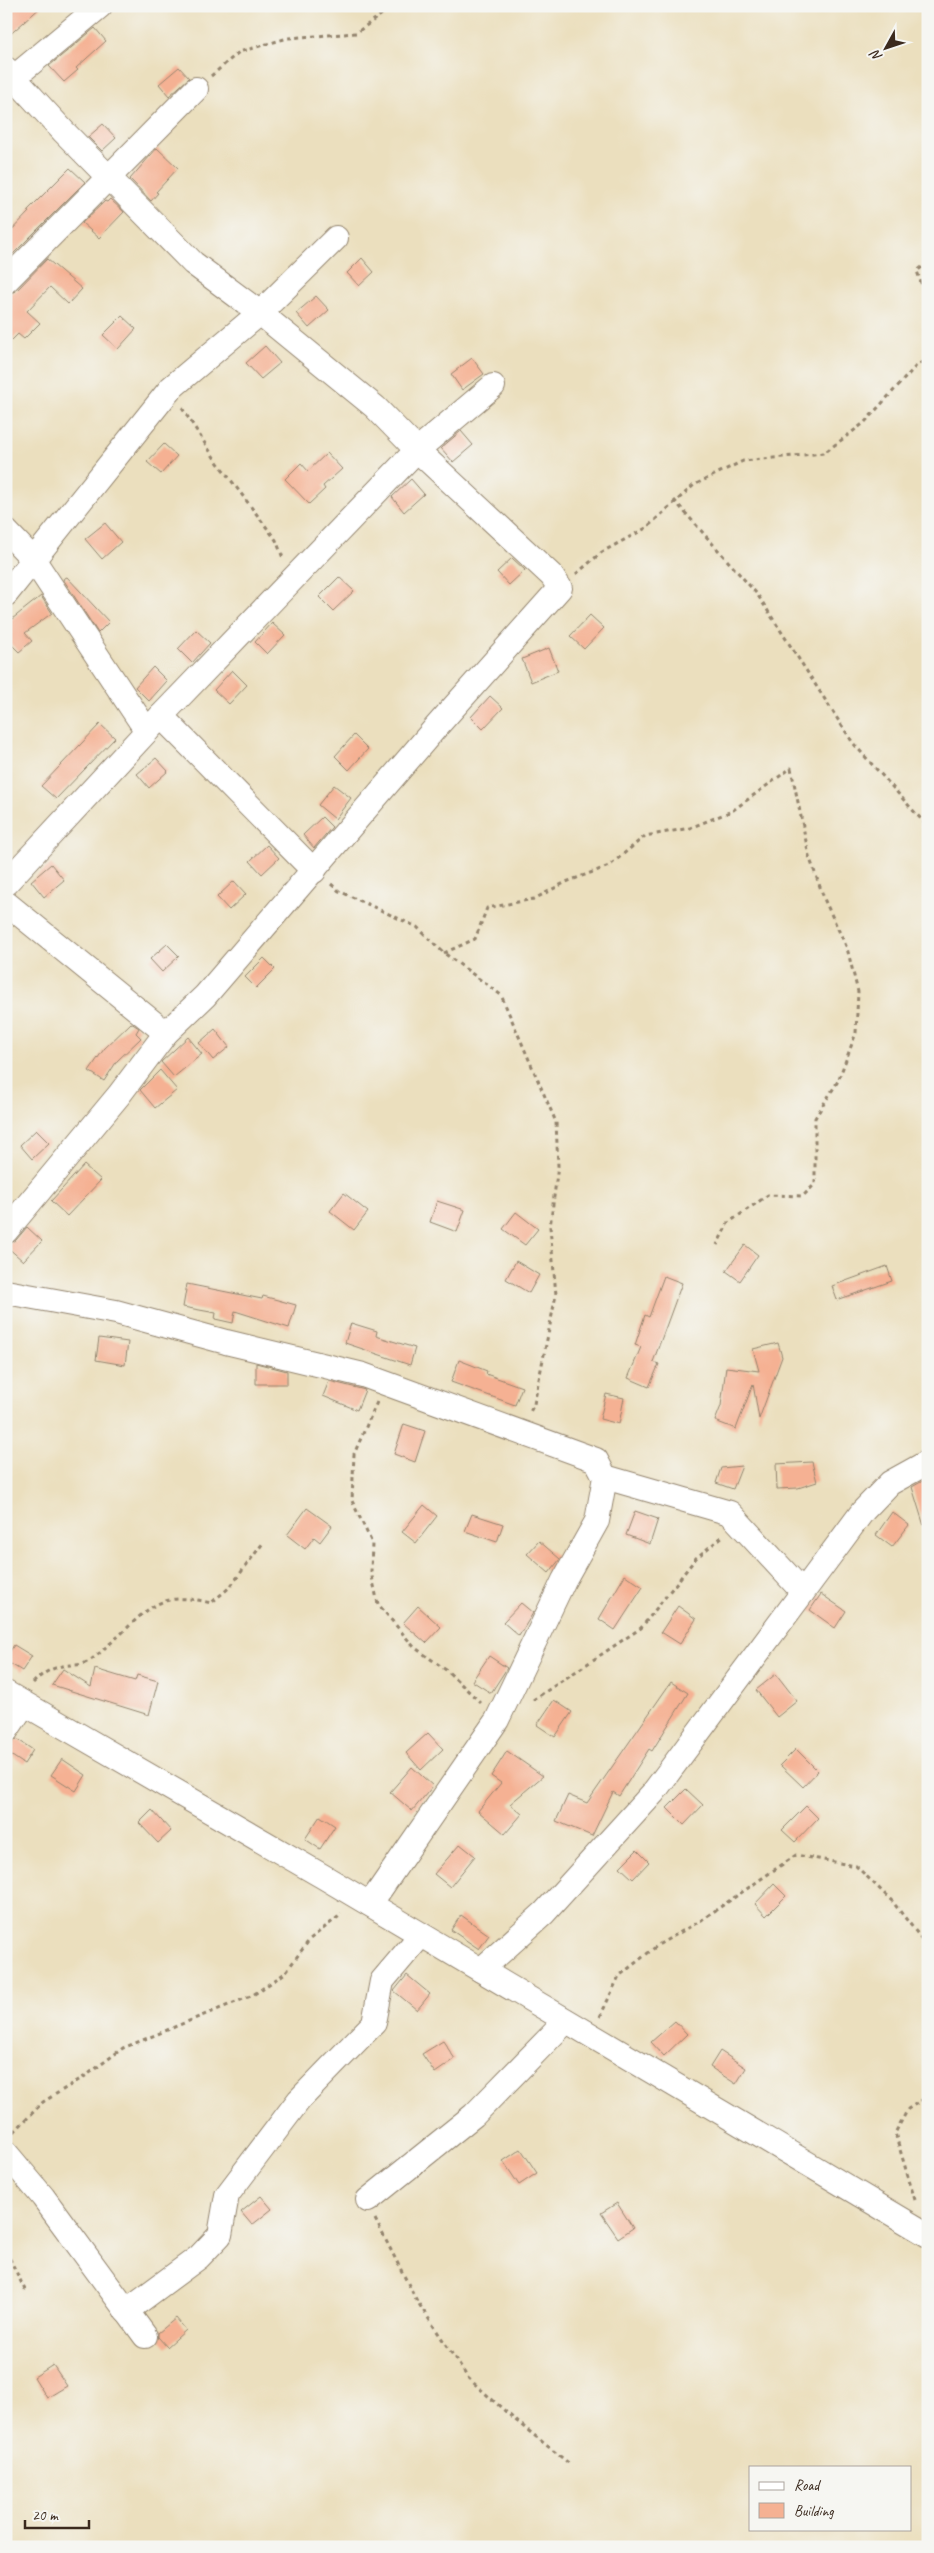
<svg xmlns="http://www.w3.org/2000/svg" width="934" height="2553" font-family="Caveat,sans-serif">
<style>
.building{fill:#f5b193}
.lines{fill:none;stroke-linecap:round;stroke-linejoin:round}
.minor-casing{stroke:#93846e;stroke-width:26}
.path{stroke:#93846e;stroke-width:3;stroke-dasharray:4 4;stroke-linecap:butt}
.minor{stroke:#fff;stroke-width:24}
</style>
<rect width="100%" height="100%" fill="#f6f6f2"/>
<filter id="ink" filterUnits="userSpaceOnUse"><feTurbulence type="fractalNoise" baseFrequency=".02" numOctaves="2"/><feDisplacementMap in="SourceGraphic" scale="10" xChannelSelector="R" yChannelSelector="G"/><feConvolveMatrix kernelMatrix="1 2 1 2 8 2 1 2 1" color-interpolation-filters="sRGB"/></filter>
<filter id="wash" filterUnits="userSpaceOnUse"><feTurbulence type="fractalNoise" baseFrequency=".0096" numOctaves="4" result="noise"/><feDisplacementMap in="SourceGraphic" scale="20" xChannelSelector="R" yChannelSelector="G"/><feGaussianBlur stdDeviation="1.12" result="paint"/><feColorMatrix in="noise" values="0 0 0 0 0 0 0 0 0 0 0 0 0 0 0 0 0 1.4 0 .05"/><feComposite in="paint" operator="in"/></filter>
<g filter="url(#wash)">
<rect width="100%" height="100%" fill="#ebdfbe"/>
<g id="blocks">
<g class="building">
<polygon points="13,6 42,6 6,38 6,12"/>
<polygon points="95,28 106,41 76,68 78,70 64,82 49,66"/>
<polygon points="179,67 189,78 169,96 159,84"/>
<polygon points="103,124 116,138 102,151 88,137"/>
<polygon points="157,148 178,168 156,192 158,193 151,201 130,179"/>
<polygon points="70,168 85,182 6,261 6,236 29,212 27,211"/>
<polygon points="110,199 124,212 99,238 82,223 105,201 107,202"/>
<polygon points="362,258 374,272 359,286 347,273"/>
<polygon points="47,259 82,289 68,304 50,287 27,311 40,323 24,339 18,334 6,346 6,294 16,291"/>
<polygon points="316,296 329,310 309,328 296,313"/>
<polygon points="122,316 136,329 118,349 103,335"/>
<polygon points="265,346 280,363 261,379 246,363"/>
<polygon points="472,358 484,374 462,390 451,374"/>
<polygon points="461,431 473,445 453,462 441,448"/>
<polygon points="164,444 177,456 161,474 147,462"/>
<polygon points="327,453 342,469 323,486 325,489 309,504 285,479 301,463 308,471"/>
<polygon points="411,479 424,494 404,512 392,497"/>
<polygon points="105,523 121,542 102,559 85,539"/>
<polygon points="512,558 525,570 509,585 497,572"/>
<polygon points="67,577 109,622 98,633 63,579"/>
<polygon points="339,577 354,591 333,611 319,597"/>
<polygon points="41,596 52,613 25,633 32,641 19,652 11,644 6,648 6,612 12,619"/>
<polygon points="590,615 604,628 584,649 570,636"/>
<polygon points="272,623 285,635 267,654 255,642"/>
<polygon points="196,630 210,643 192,663 178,649"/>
<polygon points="549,648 558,671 531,682 522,659"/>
<polygon points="153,667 167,681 149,701 135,687"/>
<polygon points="232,670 247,685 229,704 214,690"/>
<polygon points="490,696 503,708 483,729 471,717"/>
<polygon points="100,724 115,738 56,799 41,786"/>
<polygon points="354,735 368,749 349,770 335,756"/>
<polygon points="156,758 168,771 149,788 137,774"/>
<polygon points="334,785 351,798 335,819 318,805"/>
<polygon points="322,817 332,827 314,848 303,835"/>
<polygon points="267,845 279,858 262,874 250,861"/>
<polygon points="51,864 64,880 44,897 31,881"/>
<polygon points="234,881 246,894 229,910 217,897"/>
<polygon points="167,944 179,956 162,972 150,959"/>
<polygon points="264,958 275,969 256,988 245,977"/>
<polygon points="131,1023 139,1028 136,1033 141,1038 117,1061 104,1081 89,1071 104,1049"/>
<polygon points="215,1029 229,1047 213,1060 199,1043"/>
<polygon points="188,1037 202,1054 174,1077 161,1062"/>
<polygon points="160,1070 177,1090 155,1108 140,1090"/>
<polygon points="36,1130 49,1143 32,1159 20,1145"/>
<polygon points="84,1165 101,1180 67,1216 51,1201"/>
<polygon points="344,1193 368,1212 354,1230 330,1211"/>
<polygon points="437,1201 465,1210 457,1232 430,1222"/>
<polygon points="516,1212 538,1229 525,1245 503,1229"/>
<polygon points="27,1227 42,1241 23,1261 6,1246 16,1240"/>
<polygon points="745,1245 758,1255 740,1281 726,1271"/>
<polygon points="516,1261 539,1275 529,1293 506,1279"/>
<polygon points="887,1266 892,1281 837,1300 832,1286"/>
<polygon points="664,1276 682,1283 653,1362 659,1364 649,1387 628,1378 641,1347 635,1345 645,1315 649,1317"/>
<polygon points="187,1284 262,1299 263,1296 296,1305 289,1328 235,1311 233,1323 215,1319 216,1313 183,1307"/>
<polygon points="351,1323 377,1331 376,1336 415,1348 410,1365 345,1343"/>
<polygon points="99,1338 128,1342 125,1365 96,1360"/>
<polygon points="778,1343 782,1357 759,1419 753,1384 736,1429 715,1421 721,1406 726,1367 759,1371 753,1349"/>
<polygon points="459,1360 487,1371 486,1374 522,1387 515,1405 451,1382"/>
<polygon points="256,1363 287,1371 287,1384 256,1384"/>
<polygon points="329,1381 365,1390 357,1410 323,1396"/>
<polygon points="606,1394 624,1398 619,1424 600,1419"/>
<polygon points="404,1424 425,1431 415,1462 394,1454"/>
<polygon points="812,1462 817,1482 798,1488 777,1489 776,1464"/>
<polygon points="742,1466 733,1489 716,1483 721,1468"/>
<polygon points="928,1478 928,1525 924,1526 912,1487"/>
<polygon points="424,1505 437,1516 416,1543 402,1532"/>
<polygon points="307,1508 332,1526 320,1542 314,1537 305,1549 287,1535"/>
<polygon points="635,1511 658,1519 650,1544 626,1535"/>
<polygon points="892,1512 909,1525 892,1547 876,1535"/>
<polygon points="472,1514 503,1524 497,1542 465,1531"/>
<polygon points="539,1541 560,1559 549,1573 527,1554"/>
<polygon points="625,1575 643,1587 615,1630 599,1619"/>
<polygon points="821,1594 846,1611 835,1628 810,1610"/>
<polygon points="521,1603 533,1613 519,1636 503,1622"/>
<polygon points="418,1606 441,1627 426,1643 403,1623"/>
<polygon points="678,1606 696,1619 680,1644 661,1632"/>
<polygon points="14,1645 32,1656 22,1671 6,1661 6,1657"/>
<polygon points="489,1656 507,1668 491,1693 472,1681"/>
<polygon points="63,1669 91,1687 95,1669 135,1681 137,1675 158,1681 149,1715 52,1685"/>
<polygon points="776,1674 797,1701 777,1717 756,1690"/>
<polygon points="671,1682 688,1693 652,1751 649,1749 619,1796 613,1792 592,1836 556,1821 568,1795 587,1803"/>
<polygon points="554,1700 572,1712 555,1737 537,1725"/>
<polygon points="428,1733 443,1749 421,1770 406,1753"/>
<polygon points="17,1739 33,1750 24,1764 6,1752 10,1744"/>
<polygon points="796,1749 818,1771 803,1787 780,1765"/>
<polygon points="507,1751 543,1776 510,1804 522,1814 505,1834 478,1811 501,1783 491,1776"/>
<polygon points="62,1759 86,1775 76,1791 51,1775"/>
<polygon points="412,1767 433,1786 412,1811 390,1792"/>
<polygon points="686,1789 703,1805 684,1825 667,1808"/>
<polygon points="806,1806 818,1818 795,1842 782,1830"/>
<polygon points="152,1810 171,1831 158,1843 139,1823"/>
<polygon points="320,1816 335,1826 320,1849 305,1839"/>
<polygon points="460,1844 475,1856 450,1887 434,1874"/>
<polygon points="637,1850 649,1862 633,1879 620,1867"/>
<polygon points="774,1884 786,1896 766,1916 755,1904"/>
<polygon points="461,1915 489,1935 479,1949 451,1930"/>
<polygon points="407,1975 430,1994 417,2010 394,1991"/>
<polygon points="675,2021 687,2034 664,2056 651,2042"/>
<polygon points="443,2041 455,2059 435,2073 422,2054"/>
<polygon points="720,2051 746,2068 736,2084 710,2067"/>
<polygon points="521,2149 537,2173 519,2185 503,2161"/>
<polygon points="261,2196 272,2209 252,2225 241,2212"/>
<polygon points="617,2203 633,2228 618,2238 601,2213"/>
<polygon points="176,2318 186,2330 167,2347 158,2337 158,2333"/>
<polygon points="53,2365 67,2386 47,2398 34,2377"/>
</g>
</g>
</g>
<g filter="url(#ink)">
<use href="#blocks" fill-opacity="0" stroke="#93846e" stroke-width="1"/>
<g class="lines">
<g class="minor-casing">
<g id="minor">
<polyline points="6,69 64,132 193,263 260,313 375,407 417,450 552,576 560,588 437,726 205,996 166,1033 119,1095 6,1231"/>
<polyline points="6,84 100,6"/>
<polyline points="6,281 196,89"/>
<polyline points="6,531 33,559 147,731"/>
<polyline points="6,594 171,388 260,313 336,238"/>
<polyline points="161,716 314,871"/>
<polyline points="6,883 161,716 417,450 493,386"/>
<polyline points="6,903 166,1033"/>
<polyline points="6,1292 116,1312 226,1342 363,1375 596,1460 605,1477 597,1521 564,1580 497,1720 370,1904"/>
<polyline points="803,1592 863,1511 890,1483 928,1462"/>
<polyline points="6,1693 324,1877 928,2235"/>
<polyline points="6,1731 24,1704"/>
<polyline points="481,1970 544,1913 653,1793 803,1592 730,1513 605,1477"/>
<polyline points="6,2153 43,2197 145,2336"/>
<polyline points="368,2200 474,2115 566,2021"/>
<polyline points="126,2311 199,2257 220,2235 227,2195 299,2100 374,2023 382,1981 421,1935"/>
</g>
</g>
<g class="path">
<polyline points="211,76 239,52 288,38 356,33 393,6"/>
<polyline points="928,262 917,271 928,303"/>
<polyline points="182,408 215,459 276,540 283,558"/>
<polyline points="674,500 757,594 853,743 928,827"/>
<polyline points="576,574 602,552 646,528 694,485 743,461 824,453 864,423 916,366 928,358"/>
<polyline points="331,884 339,891 417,927 444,953 501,995 556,1122 558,1166 550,1227 556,1295 534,1404 529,1414"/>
<polyline points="444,953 475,939 487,908 534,899 566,882 609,866 645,836 690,828 732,811 791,768 809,856 825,901 847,948 858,992 856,1033 838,1081 815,1118 815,1184 803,1196 768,1195 728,1223 717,1245"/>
<polyline points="377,1402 354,1454 352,1501 372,1543 371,1572 378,1604 414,1647 446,1670 481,1703"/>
<path d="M33,1683C43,1672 55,1666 70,1665C74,1665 81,1665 85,1663C92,1660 100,1653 106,1647C145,1615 153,1588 211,1603L230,1587L263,1543"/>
<polyline points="533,1700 641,1628 696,1558 723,1536"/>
<polyline points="600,2017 619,1976 658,1945 700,1921 796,1855 856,1866 892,1901 928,1947"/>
<polyline points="14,2132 43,2102 87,2075 123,2048 253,1995 285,1973 310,1939 338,1917 341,1913"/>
<polyline points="915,2200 895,2133 908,2109 928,2096"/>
<polyline points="375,2219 417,2301 468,2378 514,2419 571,2465"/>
<polyline points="6,2251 26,2292"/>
</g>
<use href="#minor" class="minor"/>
</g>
</g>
<rect width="934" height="2553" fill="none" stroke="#f6f6f2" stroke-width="25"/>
<rect x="749" y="2466" width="162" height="65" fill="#f6f6f2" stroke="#aba49d"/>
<rect x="759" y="2482" width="25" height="8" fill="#ffffff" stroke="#aba49d"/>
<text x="794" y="2490" font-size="15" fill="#3b2a1e">Road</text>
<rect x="759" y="2503" width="25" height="15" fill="#f5b193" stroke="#aba49d"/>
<text x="794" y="2516" font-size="15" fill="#3b2a1e">Building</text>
<g transform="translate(886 48) rotate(230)" stroke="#f6f6f2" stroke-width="4" paint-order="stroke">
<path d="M0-4L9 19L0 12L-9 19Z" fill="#3b2a1e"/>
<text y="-8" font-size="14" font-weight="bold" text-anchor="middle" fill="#3b2a1e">N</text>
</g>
<path d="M25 2520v8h64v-8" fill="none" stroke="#3b2a1e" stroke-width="2.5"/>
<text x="32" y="2520" font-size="15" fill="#3b2a1e" stroke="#f6f6f2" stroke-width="4" paint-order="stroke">20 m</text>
</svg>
